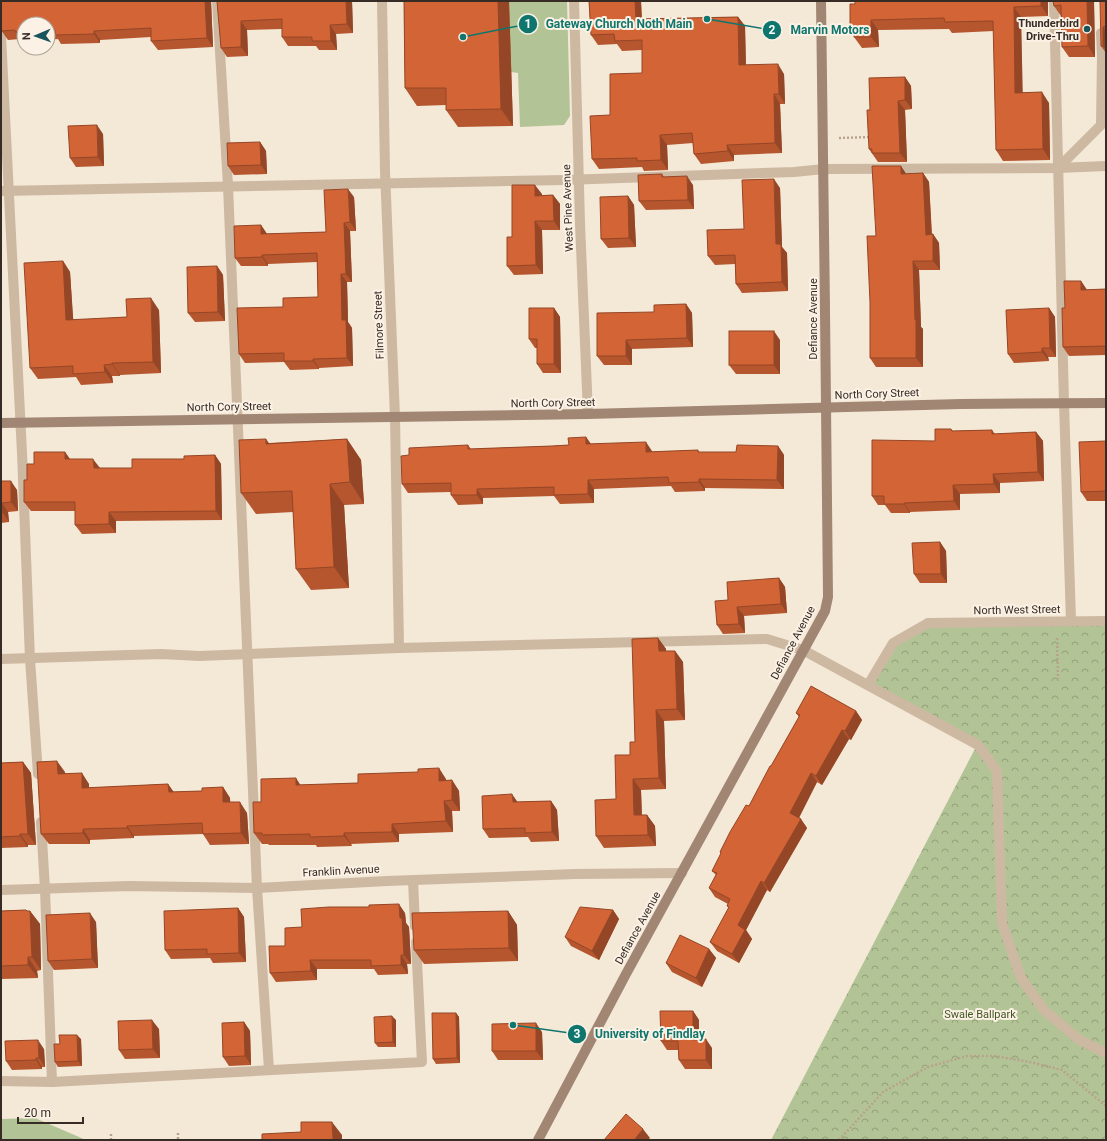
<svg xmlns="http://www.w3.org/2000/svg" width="1107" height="1141" font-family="Roboto,sans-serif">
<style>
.grass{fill:#b2c496}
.park{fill:url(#park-crowns)}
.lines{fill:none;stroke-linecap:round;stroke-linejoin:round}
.path{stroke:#b9a28c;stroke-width:2.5;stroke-dasharray:2 2;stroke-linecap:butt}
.lane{stroke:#cdb8a2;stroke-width:10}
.street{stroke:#cdb8a2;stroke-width:10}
.secondary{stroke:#a08673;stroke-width:10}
.wall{fill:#b5562e}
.shaded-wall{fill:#944626}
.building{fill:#d36436;stroke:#944626}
.poi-dot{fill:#17545c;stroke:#fbf1e4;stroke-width:1.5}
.labels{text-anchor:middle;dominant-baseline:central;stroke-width:4;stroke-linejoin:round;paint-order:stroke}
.poi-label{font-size:11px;font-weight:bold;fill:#372c25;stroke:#fbf1e4;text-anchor:end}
.street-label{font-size:11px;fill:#372c25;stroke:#fbf1e4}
.park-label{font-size:11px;fill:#435726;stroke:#fbf1e4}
.leader{fill:none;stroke:#0f766e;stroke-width:1.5}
.callout-dot{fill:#0f766e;stroke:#fbf1e4;stroke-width:1.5}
.mark-label{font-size:12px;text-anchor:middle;font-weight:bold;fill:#fff}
.callout-label{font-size:12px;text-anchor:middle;font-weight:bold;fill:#0f766e;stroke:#fbf1e4;stroke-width:4;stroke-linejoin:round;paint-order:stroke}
</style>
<defs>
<pattern id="park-crowns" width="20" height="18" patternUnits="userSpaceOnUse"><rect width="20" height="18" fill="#b2c496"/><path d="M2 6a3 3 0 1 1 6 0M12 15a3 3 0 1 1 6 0" fill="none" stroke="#929f7a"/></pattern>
</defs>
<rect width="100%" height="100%" fill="#f4e8d7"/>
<g class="grass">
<polygon points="509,1 567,1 570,116 564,125 520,127 518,73 511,72"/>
<polygon points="35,1118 86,1140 1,1140 1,1119"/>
</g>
<polygon class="park" points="1106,621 1106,1140 771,1140 977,745 868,685 893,643 928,623"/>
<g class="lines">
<g class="path">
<polyline points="839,138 871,137"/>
<polyline points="1057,638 1058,679"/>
<polyline points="178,1133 178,1140"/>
<polyline points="111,1134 111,1140"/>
<polyline points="839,1140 883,1092 928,1067 967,1056 994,1056 1030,1062 1062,1070 1106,1106"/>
</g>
<g class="lane">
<polyline points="217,1 228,186 257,888"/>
<polyline points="1,191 565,180 794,172 824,169 1058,168 1101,125 1102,57 1101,33"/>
<polyline points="803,650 978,745 997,771 1002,923 1021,978 1044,1010 1078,1039 1106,1053"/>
<polyline points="868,685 893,643 928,623"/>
</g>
<g class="street">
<polyline points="382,1 385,171 395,417 399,648"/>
<polyline points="574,1 580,223 588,414"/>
<polyline points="1054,1 1064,403 1071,621"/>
<polyline points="1,36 22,453 30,659 38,774"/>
<polyline points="1058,168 1106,166"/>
<polyline points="928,623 1106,621"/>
<polyline points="1,659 161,654 199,656 399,648 767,639 803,650"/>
<polyline points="41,822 45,889 52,1082"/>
<polyline points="413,880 415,926"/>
<polyline points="257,888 269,1070"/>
<polyline points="1,890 129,886 257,888 387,881 575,874 682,873"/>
<polyline points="1,1081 52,1082 422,1062 416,942"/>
</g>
<g class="secondary">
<polyline points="1,423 588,414 961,404 1106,403"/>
<path d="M538,1140L626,974L825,611L828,597C825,398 825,200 821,1"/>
</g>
</g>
<g class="wall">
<polygon points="1,1 211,1 213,47 158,50 151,41 151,37 100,40 100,43 61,44 58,39 48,40 48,24 24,24 24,41 22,41 20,39 8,40 1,30"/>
<polygon points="217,1 352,1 353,33 336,34 337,50 319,50 316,46 288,46 282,37 282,29 247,30 248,56 227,57 221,48"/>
<polygon points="404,1 509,1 513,126 458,127 446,110 446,105 417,106 405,88"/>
<polygon points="589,1 641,1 642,19 738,17 745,26 746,65 784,74 785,104 780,104 782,153 734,155 734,161 701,164 694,154 693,143 667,145 668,170 644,171 642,167 599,169 592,159 610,115 642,73 642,50 622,51 617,44 598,45 591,35"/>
<polygon points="855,1 1048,1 1048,16 1021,17 1022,92 1049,103 1050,160 1003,161 996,150 994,31 952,33 949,29 878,30 879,47 862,48 854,37 854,35 850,29 855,4"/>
<polygon points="1053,1 1094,1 1095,57 1069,57 1062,47 1061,16 1054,6"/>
<polygon points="1106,1 1106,53 1101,46"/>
<polygon points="905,77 911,86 912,109 905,110 907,162 878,162 869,149 870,110"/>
<polygon points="103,134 104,166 76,167 70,158"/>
<polygon points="260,142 266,151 267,174 234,175 228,166"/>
<polygon points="923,173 929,182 932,234 933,234 939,243 940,270 919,270 921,327 923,329 923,367 876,367 870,358 876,236 906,174"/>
<polygon points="662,174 664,177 693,185 694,209 646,210 639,201"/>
<polygon points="780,188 782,247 787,253 788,291 742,293 736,284 735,264 715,265 708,256 744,229"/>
<polygon points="542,194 542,195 553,195 560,204 560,230 542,230 543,274 514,275 507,266 512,237"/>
<polygon points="628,196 634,205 636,247 608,248 601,239"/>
<polygon points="354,197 356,231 350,231 352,282 347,282 348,322 352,328 353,366 319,368 319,369 290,370 284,362 245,363 239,354 283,307 318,297 317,262 268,264 268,266 241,266 235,258 261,225 267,234 326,232"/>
<polygon points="63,261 70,272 73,320 127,317 159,310 161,373 120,375 120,376 112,376 113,383 81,385 76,377 38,379 30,368"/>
<polygon points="217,266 223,275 225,321 195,322 188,313"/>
<polygon points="1081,281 1087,290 1106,289 1106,355 1069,356 1063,347 1065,308"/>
<polygon points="686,304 692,313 693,347 632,349 632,365 604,365 597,356 654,312"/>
<polygon points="554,308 560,317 561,373 543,373 537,364 537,348 535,348 529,339"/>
<polygon points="1049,308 1055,317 1056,357 1048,357 1049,361 1014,363 1008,354"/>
<polygon points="780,340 780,374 736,374 729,365"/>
<polygon points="951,429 953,431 992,430 995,434 1036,432 1043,441 1044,481 1000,483 1000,493 960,494 960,510 910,512 910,513 891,513 885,505 878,505 872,496 935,441"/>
<polygon points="586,437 591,444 652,451 652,452 698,450 699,452 736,452 778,446 784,455 784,489 705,488 705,491 675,492 671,486 594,489 594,503 560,504 554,496 483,498 483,504 458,505 451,495 451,492 408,493 402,484 468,445 471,449 552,446 569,445"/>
<polygon points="347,439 361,460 364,504 344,505 349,588 311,590 296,569 293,512 256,514 241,493 269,443"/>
<polygon points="1106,441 1106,501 1087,501 1081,492"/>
<polygon points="65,452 70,459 100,468 132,468 184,459 215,455 221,464 222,520 116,521 116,533 82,534 75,525 75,511 31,511 24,502 27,480"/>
<polygon points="1,481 17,490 18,511 8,512 9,522 1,523"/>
<polygon points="940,542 946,551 947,583 920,583 914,574"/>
<polygon points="779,578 785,587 787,613 744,616 745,633 723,634 717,625 728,600"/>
<polygon points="658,638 666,649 666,651 675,651 683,662 685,720 664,721 666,789 641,790 642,815 647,815 655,826 656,846 604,848 596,836 616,799 630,755 635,742"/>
<polygon points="856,711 862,720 851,740 849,739 822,785 817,782 799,817 807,828 770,892 767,890 746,930 752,939 739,963 717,951 710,942 729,908 727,906 728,904 715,897 709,888 716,875 712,871 721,854 720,852 749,806 799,717 796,713"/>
<polygon points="23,762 31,773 36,845 28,845 28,847 1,848 1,763"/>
<polygon points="65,772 65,773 89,784 89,788 168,784 173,792 202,791 223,787 230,798 230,802 247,813 249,844 210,845 203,834 134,836 134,838 90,840 90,844 49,844 41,834"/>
<polygon points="446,779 446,781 452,780 459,791 460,811 452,811 453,832 399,834 399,842 351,844 352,846 317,847 316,845 269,845 268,844 262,844 254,833 301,785 358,783"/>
<polygon points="551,801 557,810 559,841 531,842 528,837 489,838 483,829 517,802"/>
<polygon points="238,908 244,917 246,962 213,963 210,958 171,959 165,950"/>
<polygon points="26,910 27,911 30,911 40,924 41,970 37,971 38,978 1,979 1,911"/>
<polygon points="613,910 619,919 599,960 571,946 565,937"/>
<polygon points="508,911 517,925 518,961 424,964 414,950"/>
<polygon points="405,913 406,923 409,927 411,964 407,964 408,974 378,975 374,969 317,969 317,980 276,982 270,973 285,946 302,927"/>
<polygon points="96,922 98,968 54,970 48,961"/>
<polygon points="709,949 716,958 702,987 672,972 666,963"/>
<polygon points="693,1011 699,1020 699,1040 712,1048 712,1069 685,1069 679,1060 678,1050 667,1050 661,1041"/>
<polygon points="456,1013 459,1017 460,1063 436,1064 433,1059"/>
<polygon points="396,1020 396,1047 378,1047 375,1043"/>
<polygon points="244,1022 250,1031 251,1065 229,1066 223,1057"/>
<polygon points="159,1029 160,1058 125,1059 119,1050"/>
<polygon points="542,1032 543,1060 498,1060 492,1051"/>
<polygon points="81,1039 82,1066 58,1067 55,1062"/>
<polygon points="44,1049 45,1067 42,1067 42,1069 12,1070 6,1061"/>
</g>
<g class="shaded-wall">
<polygon points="205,1 211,1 213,47 207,38"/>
<polygon points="346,1 352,1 353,33 347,24"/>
<polygon points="498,1 509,1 513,126 501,109"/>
<polygon points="635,1 641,1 642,29 636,19"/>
<polygon points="1041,1 1048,1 1048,16 1041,6"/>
<polygon points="1087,1 1094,1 1095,57 1088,46"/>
<polygon points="1014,7 1021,17 1023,103 1015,93"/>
<polygon points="738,17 745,26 746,75 739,65"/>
<polygon points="871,20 878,30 879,47 871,37"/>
<polygon points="241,21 247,30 248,56 241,47"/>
<polygon points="330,25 336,34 337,50 331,41"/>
<polygon points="1103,27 1106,31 1106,49 1103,46"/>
<polygon points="94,31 100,40 100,43 94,34"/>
<polygon points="778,64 784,74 785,104 779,94"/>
<polygon points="905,77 911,86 912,109 905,100"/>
<polygon points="1042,92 1049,103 1050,160 1043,149"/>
<polygon points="774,94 780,104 782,153 775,143"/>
<polygon points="898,101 905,110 907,162 900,153"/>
<polygon points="97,125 103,134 104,166 98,157"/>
<polygon points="660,135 667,145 668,170 661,160"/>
<polygon points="260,142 266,151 267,174 261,165"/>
<polygon points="727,145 734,155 734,161 728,151"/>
<polygon points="901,166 907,175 901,174"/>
<polygon points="923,173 929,182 932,244 926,235"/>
<polygon points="687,176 693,185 694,209 688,200"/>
<polygon points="774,179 780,188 782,247 787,253 788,291 782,282 776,244"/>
<polygon points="535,185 542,194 542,205 535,196"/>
<polygon points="348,189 354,197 356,231 350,222"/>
<polygon points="553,195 560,204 560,230 554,221"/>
<polygon points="628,196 634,205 636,247 629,238"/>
<polygon points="535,221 542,230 543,274 536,265"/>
<polygon points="344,223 350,231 352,282 346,274"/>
<polygon points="261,225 267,234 261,234"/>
<polygon points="933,234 939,243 940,270 933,261"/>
<polygon points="262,255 268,264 268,266 262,257"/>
<polygon points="63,261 70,272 74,331 66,320"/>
<polygon points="913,261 919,270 921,327 923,329 923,367 916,358"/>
<polygon points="217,266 223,275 225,321 218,312"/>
<polygon points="341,274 347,282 348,322 352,328 353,366 347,358 342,320"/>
<polygon points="1081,281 1087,290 1081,290"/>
<polygon points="151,298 159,310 161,373 153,362"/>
<polygon points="686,304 692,313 693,347 687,338"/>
<polygon points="554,308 560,317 561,373 554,364"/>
<polygon points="1049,308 1055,317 1056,357 1050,348"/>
<polygon points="774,331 780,340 780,374 774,365"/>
<polygon points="626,340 632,349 632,365 626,356"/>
<polygon points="1042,348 1048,357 1049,361 1042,352"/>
<polygon points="313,359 319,368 319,369 313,361"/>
<polygon points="112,363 120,375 120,376 112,364"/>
<polygon points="104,365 112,376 113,383 105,372"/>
<polygon points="1036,432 1043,441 1044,481 1038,472"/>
<polygon points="586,437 592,446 586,444"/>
<polygon points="266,439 281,460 266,444"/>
<polygon points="347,439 361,460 364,504 350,482"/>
<polygon points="646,442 652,451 653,461 646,452"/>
<polygon points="778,446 784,455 784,489 777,480"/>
<polygon points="65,452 71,461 65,459"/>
<polygon points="215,455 221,464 222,520 216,511"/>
<polygon points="93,459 100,468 94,468"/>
<polygon points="993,474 1000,483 1000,493 994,484"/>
<polygon points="699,479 705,488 705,491 699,482"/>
<polygon points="588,480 594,489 594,503 588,494"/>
<polygon points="11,481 17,490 18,511 11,502"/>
<polygon points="330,484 344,505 349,588 334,567"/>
<polygon points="953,485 960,494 960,510 954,501"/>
<polygon points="477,489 483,498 483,504 477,495"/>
<polygon points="2,503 8,512 9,522 3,513"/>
<polygon points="904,503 910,512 910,513 904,504"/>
<polygon points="109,512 116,521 116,533 109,524"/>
<polygon points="940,542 946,551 947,583 941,574"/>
<polygon points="779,578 785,587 787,613 781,604"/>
<polygon points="737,607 744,616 745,633 739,624"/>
<polygon points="658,638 666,649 667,662 659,651"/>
<polygon points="675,651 683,662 685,720 677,709"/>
<polygon points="656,710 664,721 666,789 659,778"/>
<polygon points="856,711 862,720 851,740 845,731"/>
<polygon points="842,730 849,739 822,785 816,776"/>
<polygon points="57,761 65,772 65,784 58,774"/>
<polygon points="23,762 31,773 36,845 28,834"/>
<polygon points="439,768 446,779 446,791 439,781"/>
<polygon points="82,773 89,784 89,799 82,788"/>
<polygon points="811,773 817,782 797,822 790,813"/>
<polygon points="296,778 303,789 296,785"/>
<polygon points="633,779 641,790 642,826 634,815"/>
<polygon points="452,780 459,791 460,811 452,800"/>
<polygon points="168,784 176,795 169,792"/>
<polygon points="223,787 230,798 231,813 223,802"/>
<polygon points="512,794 519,804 513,802"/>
<polygon points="444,801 452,811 453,832 446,821"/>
<polygon points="551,801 557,810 559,841 552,832"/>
<polygon points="240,802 247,813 249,844 241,833"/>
<polygon points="647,815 655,826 656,846 648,835"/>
<polygon points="801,819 807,828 770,892 764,883"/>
<polygon points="392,824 399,834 399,842 392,832"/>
<polygon points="127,826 134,836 134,838 127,828"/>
<polygon points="83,829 90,840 90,844 83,833"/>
<polygon points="344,833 351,844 352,846 344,836"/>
<polygon points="20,834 28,845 28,847 20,836"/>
<polygon points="761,881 767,890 746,930 752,939 739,963 732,954 738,925"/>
<polygon points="399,904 405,913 406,923 409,927 411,964 404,955 400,918"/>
<polygon points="238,908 244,917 246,962 239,953"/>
<polygon points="26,910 31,916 30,911 40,924 41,970 32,957"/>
<polygon points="613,910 619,919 599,960 592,951"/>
<polygon points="508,911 517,925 518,961 509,948"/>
<polygon points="90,913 96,922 98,968 92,959"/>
<polygon points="709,949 716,958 702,987 696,978"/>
<polygon points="401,955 407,964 408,974 401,965"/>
<polygon points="28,957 37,971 38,978 28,965"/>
<polygon points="310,960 317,969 317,980 311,971"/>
<polygon points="693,1011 699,1020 699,1049 693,1040"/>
<polygon points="456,1013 459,1017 460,1063 457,1058"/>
<polygon points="392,1016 396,1020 396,1047 393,1042"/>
<polygon points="152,1020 159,1029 160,1058 153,1049"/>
<polygon points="244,1022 250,1031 251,1065 245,1056"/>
<polygon points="536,1023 542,1032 543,1060 536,1051"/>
<polygon points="77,1035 81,1039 82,1066 78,1061"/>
<polygon points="706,1039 712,1048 712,1069 706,1060"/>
<polygon points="38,1040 44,1049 45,1067 39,1058"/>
<polygon points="36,1058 42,1067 42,1069 36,1060"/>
<polygon points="332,1122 342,1135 342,1140 333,1140"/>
<polygon points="643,1129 650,1138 648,1140 634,1140"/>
</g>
<g class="building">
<polygon points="1,1 205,1 207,38 151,41 151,28 94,31 94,34 55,35 55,30 48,31 48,24 24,24 24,32 15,32 15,30 1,31"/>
<polygon points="217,1 346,1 347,24 330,25 331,41 312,41 312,37 282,37 282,19 241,21 241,47 221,48"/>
<polygon points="404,1 498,1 501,109 446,110 446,88 405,88"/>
<polygon points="589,1 635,1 636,19 738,17 739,65 778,64 779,94 774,94 775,143 727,145 728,151 694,154 692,133 660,135 661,160 637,161 637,158 592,159 590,116 610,115 610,74 642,73 642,40 615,41 614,34 591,35"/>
<polygon points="855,1 1041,1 1041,6 1014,7 1015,93 1042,92 1043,149 996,150 993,21 945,22 944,18 871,20 871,37 854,37 854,28 850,29 850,4 855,4"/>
<polygon points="1053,1 1087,1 1088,46 1062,47 1061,5 1054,6"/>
<polygon points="1100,1 1106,1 1106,26 1103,27 1103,46 1101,46"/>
<polygon points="905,77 905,100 898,101 900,153 872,153 872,149 869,149 867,110 870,110 869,78"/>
<polygon points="97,125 98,157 70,158 68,126"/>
<polygon points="260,142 261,165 228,166 227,143"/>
<polygon points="872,166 901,166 901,174 923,173 926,235 933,234 933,261 913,261 915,320 916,320 916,358 870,358 870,302 867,236 876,236"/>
<polygon points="662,174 662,177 687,176 688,200 639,201 638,175"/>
<polygon points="774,179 776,244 781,244 782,282 736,284 735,255 708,256 707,230 744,229 742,180"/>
<polygon points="512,185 535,185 535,196 553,195 554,221 535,221 536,265 507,266 507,237 512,237"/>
<polygon points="348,189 350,222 344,223 346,274 341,274 342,320 346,320 347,358 313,359 313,361 284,361 284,353 239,354 237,308 283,307 283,298 318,297 317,253 262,255 262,257 235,258 234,226 261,225 261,234 326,232 324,190"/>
<polygon points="628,196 629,238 601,239 600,197"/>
<polygon points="63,261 66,320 127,317 126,299 151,298 153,362 112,363 112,364 104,365 105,372 73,374 73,366 30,368 24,263"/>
<polygon points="217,266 218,312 188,313 187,267"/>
<polygon points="1064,281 1081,281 1081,290 1106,289 1106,346 1063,347 1062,308 1065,308"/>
<polygon points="686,304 687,338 626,340 626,356 597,356 597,313 654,312 654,305"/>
<polygon points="529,308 554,308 554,364 537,364 537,339 529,339"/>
<polygon points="1049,308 1050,348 1042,348 1042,352 1008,354 1006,310"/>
<rect x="729" y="331" width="45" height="34"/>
<polygon points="935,429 951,429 952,431 992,430 992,434 1036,432 1038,472 993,474 994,484 953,485 954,501 904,503 904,504 884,504 884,496 872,496 872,440 935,441"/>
<polygon points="586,437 586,444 646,442 646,452 698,450 698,452 736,452 737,445 778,446 777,480 699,479 699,482 669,483 668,477 588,480 588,494 554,495 554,487 477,489 477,495 451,495 451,483 402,484 401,456 409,455 409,448 468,445 468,449 552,446 569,445 568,438"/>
<polygon points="266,439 266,444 347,439 350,482 330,484 334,567 296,569 292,491 241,493 239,440"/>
<polygon points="1106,441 1106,491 1081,492 1079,442"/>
<polygon points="34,452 65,452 65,459 93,459 94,468 132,468 132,459 184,459 184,456 215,455 216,511 109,512 109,524 75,525 75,502 24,502 24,480 27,480 27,464 34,464"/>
<polygon points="1,481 11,481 11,502 2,503 3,513 1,513"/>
<polygon points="940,542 941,574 914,574 912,543"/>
<polygon points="779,578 781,604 737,607 739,624 717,625 715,601 728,600 727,582"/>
<polygon points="658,638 659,651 675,651 677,709 656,710 659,778 633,779 634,815 647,815 648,835 596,836 595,800 616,799 615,755 630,755 630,742 635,742 632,639"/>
<polygon points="811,686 856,711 845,731 842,730 816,776 811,773 790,813 801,819 764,883 761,881 738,925 745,930 732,954 710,942 729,907 727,906 730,899 709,888 717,873 712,871 721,853 720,852 730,832 746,805 749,806 770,766 771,766 800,715 796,713"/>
<polygon points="57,761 58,774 82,773 82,788 168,784 169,792 202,791 202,788 223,787 223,802 240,802 241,833 203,834 202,823 127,826 127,828 83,829 83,833 41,834 37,762"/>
<polygon points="23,762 28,834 20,834 20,836 1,837 1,763"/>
<polygon points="439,768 439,781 452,780 452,800 444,801 446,821 392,824 392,832 344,833 344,836 310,837 310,834 262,835 262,833 254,833 253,802 261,802 261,779 296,778 296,785 358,783 358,774 418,772 418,769"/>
<polygon points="512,794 513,802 551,801 552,832 525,833 525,828 483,829 482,796"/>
<polygon points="399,904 400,918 402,918 404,955 401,955 401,965 371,966 371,960 310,960 311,971 270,973 269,946 285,946 285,928 302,927 301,909 329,907 369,907 369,905"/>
<polygon points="580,907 613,910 592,951 565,937"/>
<polygon points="238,908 239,953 207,954 207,949 165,950 164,911"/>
<polygon points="26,910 27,911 30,911 32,957 28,957 28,965 1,966 1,911"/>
<polygon points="508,911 509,948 414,950 412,913"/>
<polygon points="90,913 92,959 48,961 46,915"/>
<polygon points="680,935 709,949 696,978 666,963"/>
<polygon points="660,1011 693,1011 693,1040 706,1039 706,1060 679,1060 678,1041 661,1041"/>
<polygon points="432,1013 456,1013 457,1058 433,1059"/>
<polygon points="392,1016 393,1042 375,1043 374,1017"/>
<polygon points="152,1020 153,1049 119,1050 118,1021"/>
<polygon points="244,1022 245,1056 223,1057 222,1023"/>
<polygon points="536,1023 536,1051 492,1051 492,1024"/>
<polygon points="59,1035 77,1035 78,1061 55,1062 54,1044 60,1044"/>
<polygon points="38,1040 39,1058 36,1058 36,1060 6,1061 5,1041"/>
<polygon points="626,1114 643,1129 634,1140 604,1140"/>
<polygon points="301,1122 332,1122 333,1140 262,1140 262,1134 301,1132"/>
</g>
<circle class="poi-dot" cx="1087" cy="29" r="4"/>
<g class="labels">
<g class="poi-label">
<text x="1079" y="23">Thunderbird<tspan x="1079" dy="13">Drive-Thru</tspan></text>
</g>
<g class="street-label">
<text transform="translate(568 208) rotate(-92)">West Pine Avenue</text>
<text transform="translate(813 319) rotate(-90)">Defiance Avenue</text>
<text transform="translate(379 325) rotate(-92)">Filmore Street</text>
<text transform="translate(877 394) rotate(-2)">North Cory Street</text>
<text transform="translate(553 403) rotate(-1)">North Cory Street</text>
<text transform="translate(229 407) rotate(-1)">North Cory Street</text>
<text transform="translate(1017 610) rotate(-1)">North West Street</text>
<text transform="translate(793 643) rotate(-62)">Defiance Avenue</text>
<text transform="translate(341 871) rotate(-3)">Franklin Avenue</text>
<text transform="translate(638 928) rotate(-61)">Defiance Avenue</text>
</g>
<g class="park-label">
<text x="980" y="1014">Swale Ballpark</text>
</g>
</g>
<path class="leader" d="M463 37L528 24M707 19L772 30M513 1025L577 1034"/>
<g class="callout-dot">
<circle cx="463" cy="37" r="4"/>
<circle cx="707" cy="19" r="4"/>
<circle cx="513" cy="1025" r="4"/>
<circle cx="528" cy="24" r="10"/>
<circle cx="772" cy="30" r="10"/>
<circle cx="577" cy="1034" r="10"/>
</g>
<g class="mark-label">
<text x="528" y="28">1</text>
<text x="772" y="34">2</text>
<text x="577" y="1038">3</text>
</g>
<g class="callout-label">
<text x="619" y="28">Gateway Church Noth Main</text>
<text x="830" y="34">Marvin Motors</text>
<text x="650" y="1038">University of Findlay</text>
</g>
<rect width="1107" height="1141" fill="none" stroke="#372c25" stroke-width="4"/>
<g transform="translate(36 36) rotate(268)"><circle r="19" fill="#fbf1e4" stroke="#ada298"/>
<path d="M0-3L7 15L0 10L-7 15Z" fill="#17545c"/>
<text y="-6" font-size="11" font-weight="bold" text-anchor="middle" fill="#372c25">N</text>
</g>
<path d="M18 1117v6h65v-6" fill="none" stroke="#372c25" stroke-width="2"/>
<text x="24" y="1117" font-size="12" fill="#372c25" stroke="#fbf1e4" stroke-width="3" paint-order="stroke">20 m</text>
</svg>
